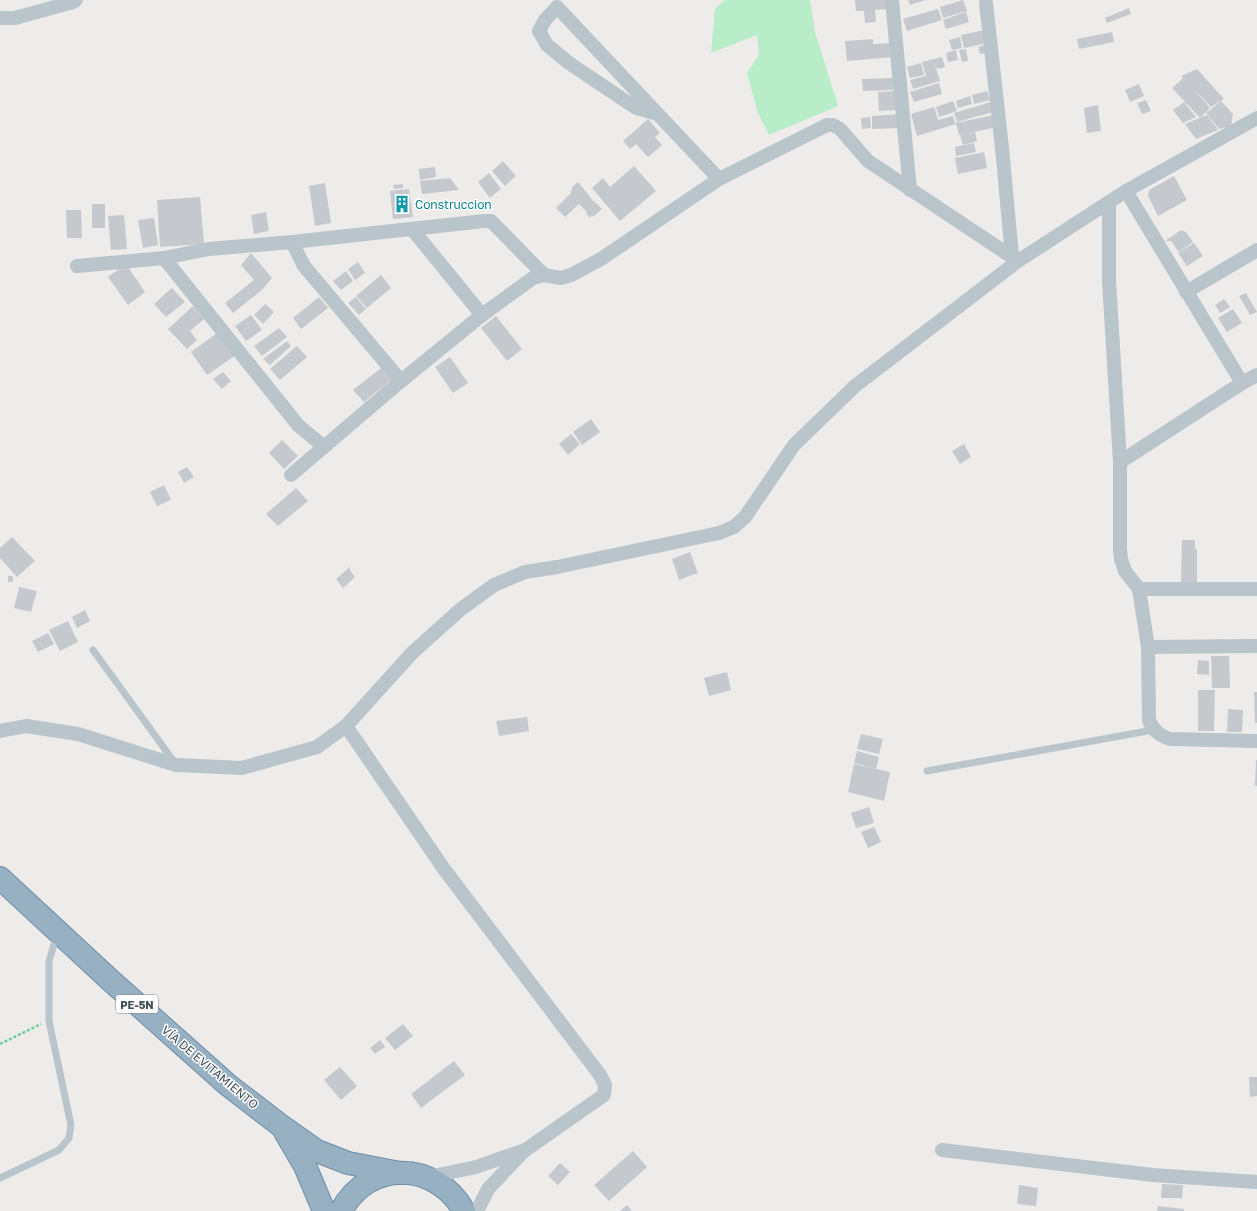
<svg xmlns="http://www.w3.org/2000/svg" width="1257" height="1211" font-family="'Golos Text',sans-serif">
<style>
.green{fill:#b9edc9}
.building{fill:#c5c9ce}
.lines{fill:none;stroke-linecap:round;stroke-linejoin:round}
.trunk-casing{stroke:#6e8da6;stroke-width:24}
.path{stroke:#72ca98;stroke-width:2.5;stroke-dasharray:3 2;stroke-linecap:butt}
.service{stroke:#b9c4cb;stroke-width:7}
.minor{stroke:#b9c4cb;stroke-width:14}
.trunk{stroke:#97b0c2;stroke-width:22}
.labels{text-anchor:middle;dominant-baseline:central;stroke-width:3;stroke-linejoin:round;paint-order:stroke}
.shield{fill:#fff;stroke:#7c848a;stroke-width:1}
.shield-label{font-size:11px;font-weight:bold;fill:#445058}
.culture-label{font-size:12px;fill:#0d838f;stroke:#fff;text-anchor:start}
.street-label{font-size:12px;fill:#445058;stroke:#fff}
</style>
<rect width="100%" height="100%" fill="#eeebeb"/>
<polygon class="green" points="725,0 810,0 815,32 838,106 769,135 758,113 747,73 759,55 757,35 711,53 715,9"/>
<g class="building">
<polygon points="855,0 889,0 889,9 875,10 876,22 865,23 864,11 856,11"/>
<polygon points="908,0 926,0 910,5"/>
<polygon points="963,0 967,11 943,18 940,7"/>
<polygon points="1129,8 1131,14 1107,23 1105,18"/>
<polygon points="938,9 942,20 907,31 903,19"/>
<polygon points="966,12 969,22 946,29 943,20"/>
<polygon points="985,30 988,43 964,48 961,35"/>
<polygon points="1112,32 1114,42 1079,49 1077,39"/>
<polygon points="960,37 962,48 952,50 949,40"/>
<polygon points="873,39 873,44 893,43 894,57 847,61 845,41"/>
<polygon points="985,45 986,53 980,54 978,47"/>
<polygon points="966,49 968,61 962,62 959,50"/>
<polygon points="956,50 958,60 948,62 946,53"/>
<polygon points="942,57 945,67 937,69 934,62 940,81 913,89 910,80 926,76 922,62"/>
<polygon points="921,63 924,75 910,78 907,67"/>
<polygon points="1197,69 1224,99 1211,107 1193,88 1210,108 1200,118 1172,88 1183,78 1181,76"/>
<polygon points="893,78 893,90 863,91 862,79"/>
<polygon points="939,83 942,94 914,102 910,92"/>
<polygon points="1139,84 1144,96 1130,102 1125,90"/>
<polygon points="897,91 898,110 879,111 878,92"/>
<polygon points="987,91 990,100 974,104 972,95"/>
<polygon points="970,96 972,104 958,108 956,101"/>
<polygon points="1146,100 1151,111 1142,114 1137,103"/>
<polygon points="953,101 957,111 939,117 936,107"/>
<polygon points="1221,101 1233,114 1231,126 1219,129 1206,113"/>
<polygon points="991,102 993,112 957,122 954,113"/>
<polygon points="1184,102 1196,117 1183,123 1173,110"/>
<polygon points="1098,105 1101,131 1087,133 1084,108"/>
<polygon points="934,107 938,120 953,116 955,123 994,115 993,128 959,135 956,124 917,136 911,114"/>
<polygon points="901,114 902,128 872,129 872,116"/>
<polygon points="1207,115 1218,130 1196,139 1185,124"/>
<polygon points="870,117 871,128 862,129 861,118"/>
<polygon points="648,119 660,133 655,137 662,145 648,157 636,144 630,149 623,141"/>
<polygon points="975,132 977,141 963,145 960,135"/>
<polygon points="974,143 976,152 956,156 955,147"/>
<polygon points="984,152 987,168 958,174 955,158"/>
<polygon points="503,161 516,176 505,186 492,171"/>
<polygon points="634,166 656,191 620,221 592,188 603,178 610,187"/>
<polygon points="435,167 436,177 420,180 419,169"/>
<polygon points="489,173 501,189 490,198 478,182"/>
<polygon points="1174,176 1187,200 1158,216 1148,196 1149,190"/>
<polygon points="450,178 459,190 422,194 420,181"/>
<polygon points="578,182 591,198 592,200 596,203 602,209 593,217 592,215 590,218 586,213 587,212 579,204 565,217 556,208 571,193 572,187"/>
<polygon points="325,183 331,223 315,226 309,186"/>
<polygon points="403,184 403,188 394,189 393,185"/>
<polygon points="409,189 413,217 393,219 390,191"/>
<polygon points="200,197 204,244 160,247 157,200"/>
<rect x="92" y="204" width="13" height="24"/>
<polygon points="66,210 81,210 82,238 67,238"/>
<polygon points="266,212 269,231 254,234 251,215"/>
<polygon points="124,215 127,249 111,250 108,216"/>
<polygon points="154,218 158,245 143,248 138,220"/>
<polygon points="1181,230 1186,232 1193,242 1179,252 1171,241 1165,241"/>
<polygon points="1194,243 1203,256 1187,266 1178,253"/>
<polygon points="251,253 272,278 262,290 233,313 225,303 254,280 241,265"/>
<polygon points="358,262 365,273 355,280 348,269"/>
<polygon points="126,264 145,292 128,305 108,277"/>
<polygon points="346,271 353,281 341,290 333,281"/>
<polygon points="381,275 391,288 367,308 356,296"/>
<polygon points="172,288 185,302 166,317 154,304"/>
<polygon points="1246,293 1257,312 1250,315 1239,296"/>
<polygon points="319,297 328,308 301,329 293,318"/>
<polygon points="356,297 366,309 359,315 348,303"/>
<polygon points="1224,299 1230,307 1220,313 1215,305"/>
<polygon points="265,304 274,312 263,324 254,315"/>
<polygon points="193,306 204,319 190,331 197,340 187,349 168,329"/>
<polygon points="1233,309 1242,323 1227,332 1218,318"/>
<polygon points="251,315 262,330 246,341 235,326"/>
<polygon points="496,316 522,349 507,361 481,328"/>
<polygon points="279,328 287,337 262,356 254,346"/>
<polygon points="217,333 236,355 207,375 191,352"/>
<polygon points="287,341 291,346 270,365 263,359"/>
<polygon points="297,346 307,357 280,380 270,369"/>
<polygon points="450,357 468,383 453,393 435,367"/>
<polygon points="381,368 391,380 364,402 353,390"/>
<polygon points="223,372 231,381 222,389 213,379"/>
<polygon points="591,419 600,432 582,445 573,432"/>
<polygon points="571,434 580,444 568,455 559,444"/>
<polygon points="282,440 298,456 284,469 269,453"/>
<polygon points="964,444 971,457 960,464 952,451"/>
<polygon points="187,467 194,477 184,483 178,472"/>
<polygon points="164,485 171,500 157,506 150,492"/>
<polygon points="296,488 308,501 278,526 266,514"/>
<polygon points="12,537 35,561 17,577 0,558 0,548"/>
<polygon points="1182,540 1195,540 1195,549 1197,549 1197,582 1181,582"/>
<polygon points="690,552 698,573 679,580 672,559"/>
<polygon points="350,567 350,570 355,577 343,588 336,579"/>
<rect x="8" y="576" width="5" height="6"/>
<polygon points="19,587 37,591 31,612 14,608"/>
<polygon points="85,610 90,621 77,628 72,617"/>
<polygon points="68,621 78,642 60,651 49,630"/>
<polygon points="48,633 54,644 38,652 32,641"/>
<polygon points="1211,656 1229,656 1230,688 1212,688"/>
<polygon points="1198,660 1209,661 1209,675 1197,674"/>
<polygon points="727,672 731,690 709,696 704,678"/>
<polygon points="1198,690 1215,690 1214,731 1198,731"/>
<polygon points="1254,692 1257,692 1257,723 1255,723"/>
<polygon points="1228,709 1243,710 1242,732 1227,732"/>
<polygon points="527,717 529,731 499,736 496,721"/>
<polygon points="861,734 883,739 879,754 857,749"/>
<polygon points="857,751 879,757 876,769 854,763"/>
<polygon points="1256,760 1257,760 1257,786 1255,786"/>
<polygon points="854,764 890,772 884,801 848,792"/>
<polygon points="869,807 874,823 856,828 851,813"/>
<polygon points="874,827 881,842 868,848 861,832"/>
<polygon points="403,1024 413,1036 395,1050 385,1038"/>
<polygon points="380,1040 385,1047 375,1054 370,1048"/>
<polygon points="454,1061 465,1075 421,1108 411,1094"/>
<polygon points="340,1067 357,1086 341,1100 324,1080"/>
<polygon points="1249,1077 1257,1077 1257,1096 1250,1097"/>
<polygon points="633,1151 647,1167 609,1201 594,1185"/>
<polygon points="560,1163 570,1172 558,1185 548,1176"/>
<polygon points="1162,1184 1183,1185 1182,1198 1161,1198"/>
<polygon points="1019,1185 1038,1188 1036,1206 1017,1204"/>
<polygon points="627,1205 632,1211 620,1211"/>
<polygon points="1158,1206 1184,1209 1184,1211 1157,1211"/>
</g>
<g class="lines">
<g class="trunk-casing">
<g id="trunk">
<polyline points="0,878 109,979 228,1085 280,1125 317,1151 348,1163 400,1173"/>
<polyline points="285,1132 305,1166 324,1211"/>
<path d="M341,1211C369,1159 436,1161 464,1211"/>
</g>
</g>
<polyline class="path" points="0,1044 41,1024"/>
<g class="service">
<polyline points="93,650 175,763"/>
<polyline points="927,771 1153,730"/>
<polyline points="0,1178 59,1150 69,1138 71,1125 49,1021 49,961 57,935"/>
</g>
<g class="minor">
<polyline points="892,0 910,190"/>
<polyline points="986,3 1002,148 1012,256"/>
<polyline points="0,18 15,18 73,2 76,0"/>
<polyline points="658,114 636,108 569,63 547,45 539,31 545,20 557,7 719,179"/>
<polyline points="1126,191 1242,383"/>
<path d="M1109,203V281L1120,462V549L1121,559L1125,571L1139,589L1148,647L1149,721C1154,731 1159,735 1170,739L1257,741"/>
<polyline points="412,229 482,315"/>
<polyline points="292,242 304,266 401,381"/>
<polyline points="164,258 209,249 292,242 484,221 491,221 544,275"/>
<polyline points="77,266 164,258 298,425 324,447"/>
<polyline points="1186,292 1257,250"/>
<polyline points="1120,462 1242,383 1257,375"/>
<polyline points="291,475 401,381 482,315 533,278 544,275 561,278 571,275 601,259 719,179 827,125 833,125 840,129 868,161 1018,261"/>
<polyline points="1139,589 1257,589"/>
<polyline points="1148,647 1257,646"/>
<polyline points="346,726 444,869 600,1075 605,1085 604,1095 524,1151 488,1189 477,1211"/>
<polyline points="0,731 26,726 78,734 176,765 242,768 317,747 346,726 412,653 461,609 494,585 525,572 557,567 719,533 734,527 745,517 794,445 855,386 1018,261 1126,191 1257,118"/>
<polyline points="942,1150 1153,1175 1257,1182"/>
<polyline points="428,1177 476,1167 522,1151"/>
</g>
<use href="#trunk" class="trunk"/>
</g>
<defs>
<g id="building-bare" transform="scale(1.38)"><path d="M-4-6H4V6H1V3H-1V6H-4ZM-2.5-4.3h1.7v1.8h-1.7ZM.8-4.3h1.7v1.8H.8ZM-2.5-1h1.7V.8h-1.7ZM.8-1h1.7V.8H.8Z" fill="#0f9aa8" stroke="#fff" stroke-width="2.5" paint-order="stroke"/></g>
</defs>
<g fill-rule="evenodd">
<use href="#building-bare" x="402" y="204"/>
</g>
<g class="labels">
<rect class="shield" x="116" y="995" width="42" height="18" rx="3"/>
<g class="shield-label">
<text x="137" y="1004">PE-5N</text>
</g>
<g class="culture-label">
<text x="415" y="204">Construccion</text>
</g>
<g class="street-label">
<text transform="translate(210 1067) rotate(40)">VÍA DE EVITAMIENTO</text>
</g>
</g>
</svg>
